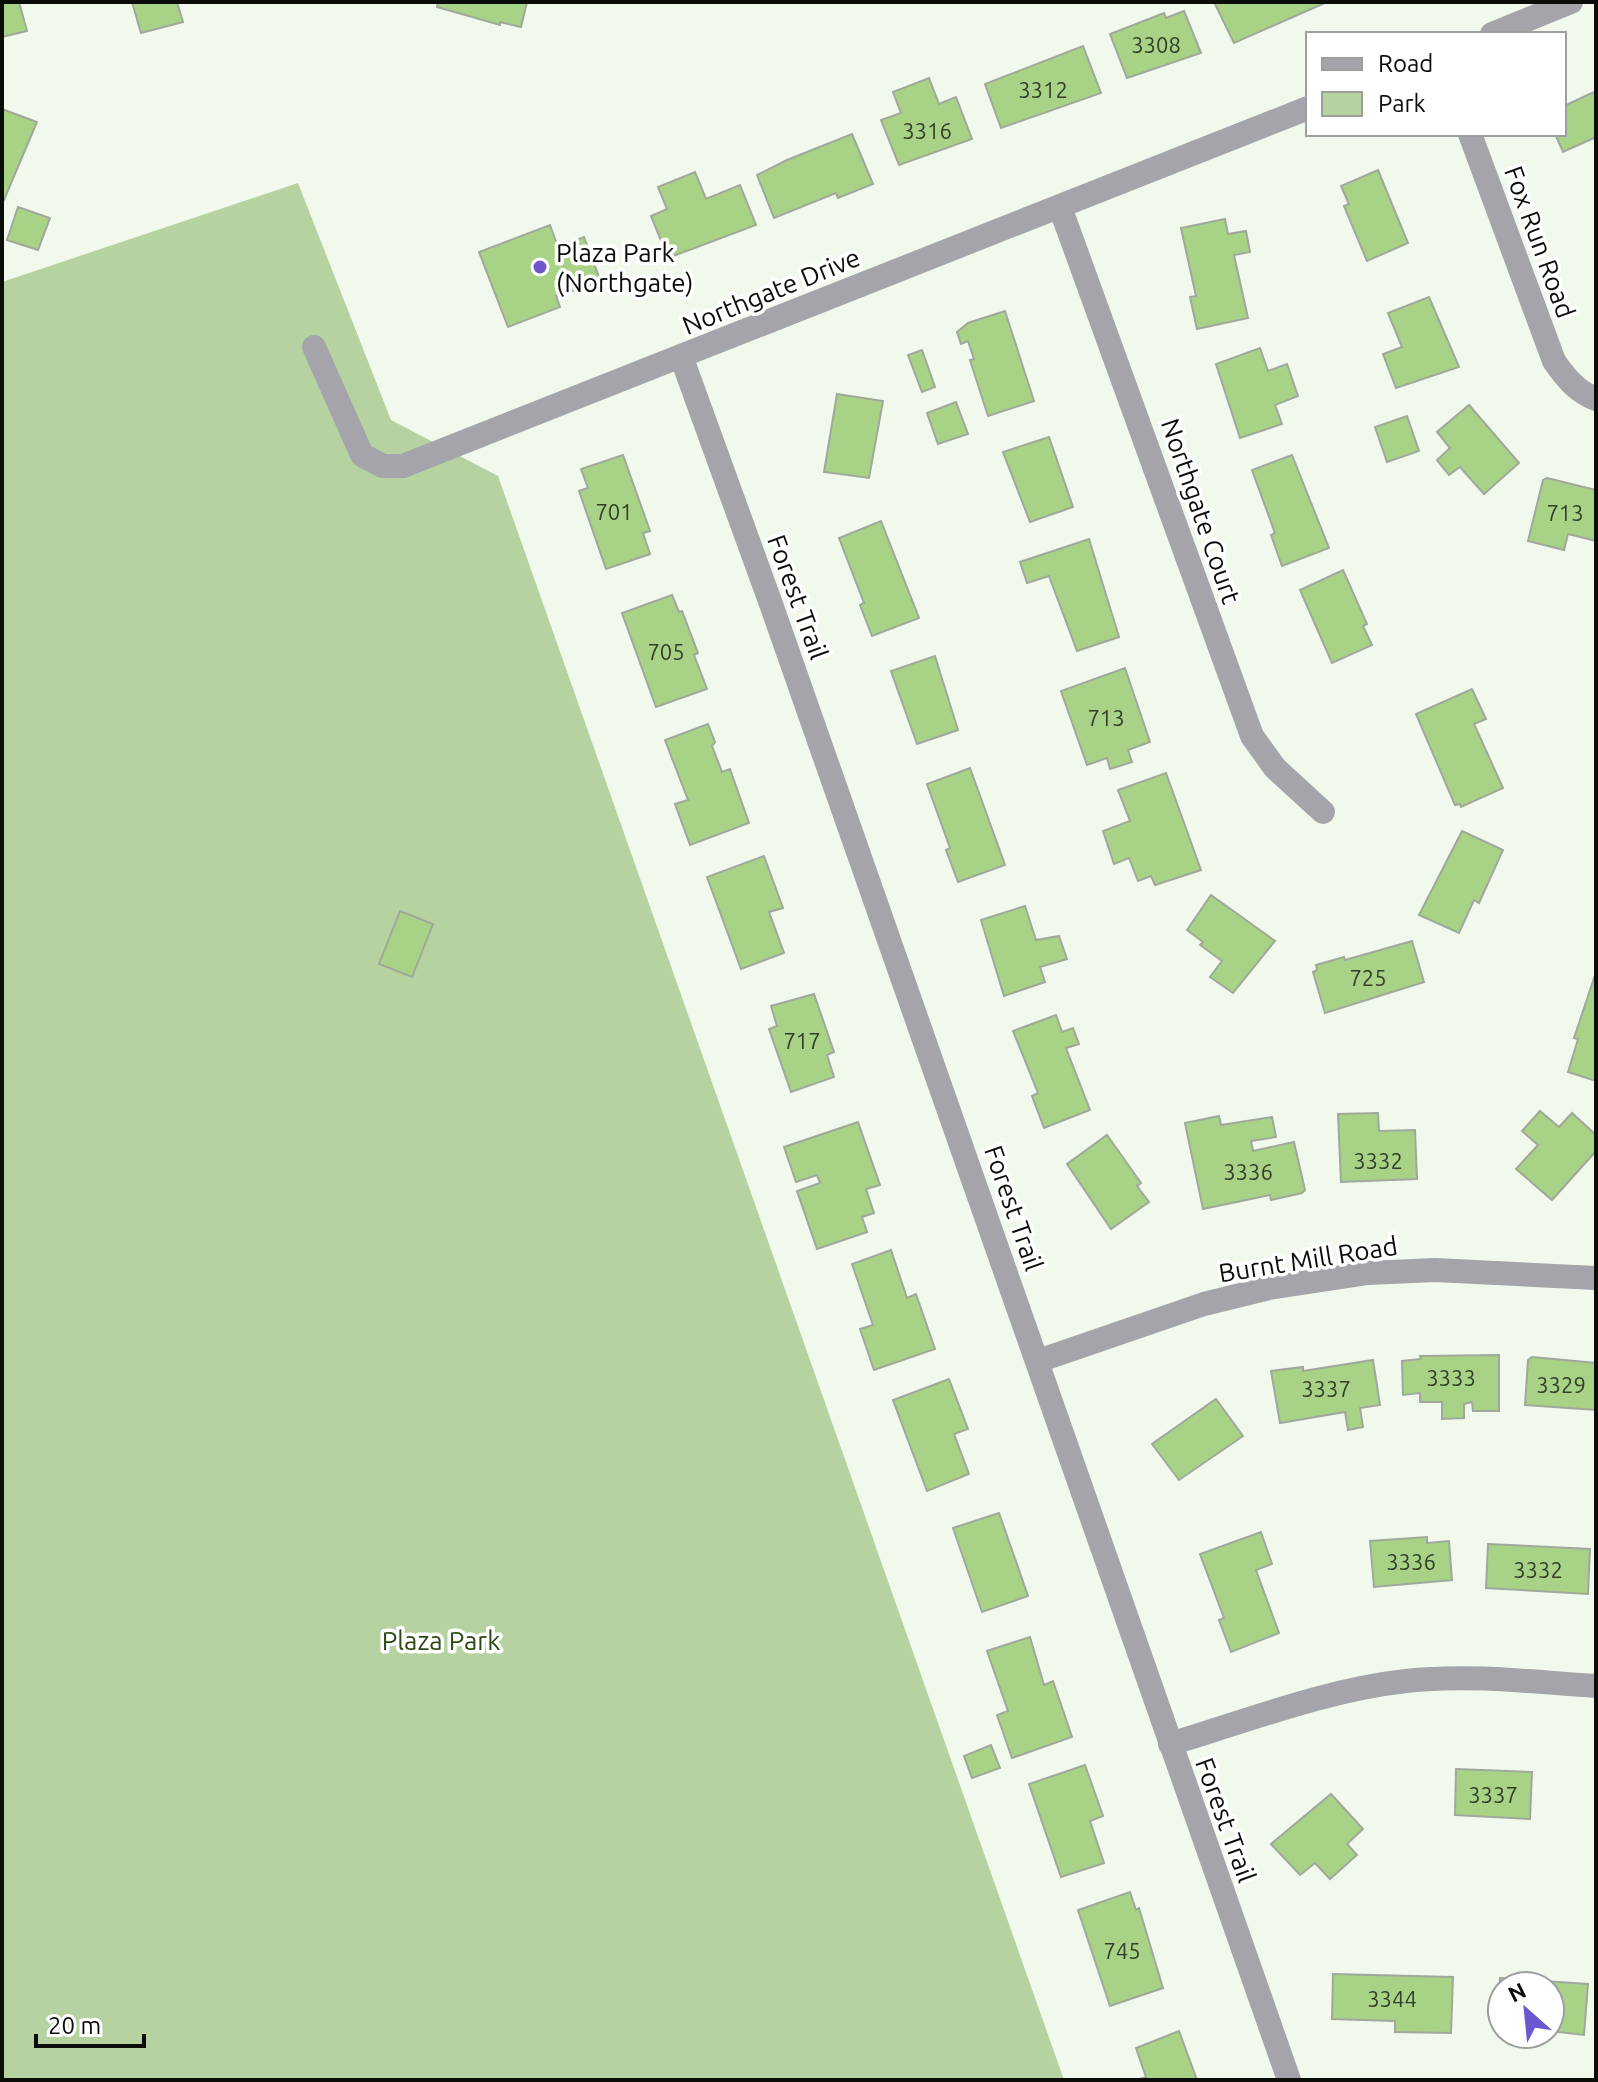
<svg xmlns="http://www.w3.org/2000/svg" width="1598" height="2082" font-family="Ubuntu,sans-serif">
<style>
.green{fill:#b5d2a0}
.building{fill:#a8d387;stroke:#a0a89b;stroke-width:2}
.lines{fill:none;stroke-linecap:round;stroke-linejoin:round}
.street{stroke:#a4a4aa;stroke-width:24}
.poi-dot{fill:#6c57d0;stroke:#fff;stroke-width:3}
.labels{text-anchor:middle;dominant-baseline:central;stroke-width:7;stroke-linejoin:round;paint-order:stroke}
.number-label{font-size:22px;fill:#323e28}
.street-label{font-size:26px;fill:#0b0d09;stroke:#fff}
.poi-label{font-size:26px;fill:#0b0d09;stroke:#fff;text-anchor:start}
.park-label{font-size:26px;fill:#2d4914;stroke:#fff}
</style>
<rect width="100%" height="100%" fill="#f1f9ec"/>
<polygon class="green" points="298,183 391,420 498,476 1064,2080 2,2080 2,282"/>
<g class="building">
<polygon points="2,2 19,2 27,31 2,37"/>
<polygon points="132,2 177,2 183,22 141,33"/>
<polygon points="438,2 527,2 521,27 500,22 500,25 437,7"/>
<polygon points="1214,2 1327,2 1234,43"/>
<polygon points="1184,11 1201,53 1127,78 1110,34 1164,13 1166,18"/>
<polygon points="1083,46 1101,93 1001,128 985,84"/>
<polygon points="929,78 939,104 956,97 972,139 899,165 881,120 901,113 893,92"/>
<polygon points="1596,91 1596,137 1563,152 1555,134 1564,134 1564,106"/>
<polygon points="2,109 37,122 4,200 2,199"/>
<polygon points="852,134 873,184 838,198 836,193 774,218 757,175 787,160"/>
<polygon points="1378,170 1408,243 1367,261 1344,206 1349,204 1341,186"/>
<polygon points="695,172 706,199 740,185 756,225 668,258 651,216 667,209 658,187"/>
<polygon points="18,207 50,218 38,250 7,240"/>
<polygon points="1225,219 1228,234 1246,231 1250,252 1234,255 1248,318 1197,329 1190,297 1196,296 1181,228"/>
<polygon points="550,225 558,247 584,237 601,282 556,296 560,307 508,327 479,252"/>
<polygon points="1429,297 1459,367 1396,388 1383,354 1402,347 1388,313"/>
<polygon points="1005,311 1034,401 988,416 970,360 974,359 968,341 961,344 957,332 968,323"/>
<polygon points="1260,348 1268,371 1287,364 1298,396 1275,405 1282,424 1240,438 1216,364"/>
<polygon points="922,350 935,387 922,392 908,355"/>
<polygon points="837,394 883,401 869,478 824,472"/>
<polygon points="956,402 968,434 938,444 927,413"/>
<polygon points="1469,405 1519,463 1484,494 1460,467 1449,475 1437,460 1450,448 1437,432"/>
<polygon points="1407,416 1419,451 1387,462 1375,427"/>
<polygon points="1049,437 1073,507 1030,522 1003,452"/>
<polygon points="623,455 650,531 643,533 650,554 606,569 579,491 588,488 581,469"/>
<polygon points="1292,455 1329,548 1282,566 1271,535 1275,533 1252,470"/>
<polygon points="1547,478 1596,490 1596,541 1568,534 1564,550 1528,541 1543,480"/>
<polygon points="881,521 919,618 872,636 860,605 864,603 839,538"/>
<polygon points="1089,539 1119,637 1077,651 1049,576 1027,583 1020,562"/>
<polygon points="1343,570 1367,624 1363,626 1372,645 1332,663 1300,590"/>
<polygon points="672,595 679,612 682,611 698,653 694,655 707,689 656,707 622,613"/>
<polygon points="935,656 958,730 917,744 891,671"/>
<polygon points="1125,668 1150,742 1128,750 1132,762 1110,769 1107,758 1087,765 1061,691"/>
<polygon points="1472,689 1486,719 1474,724 1503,788 1461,807 1460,804 1455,805 1416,714"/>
<polygon points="708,724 715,742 712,746 722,772 730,769 749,823 690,845 675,804 688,800 665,740"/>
<polygon points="970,768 1005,865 958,882 946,850 950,848 927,784"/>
<polygon points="1166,773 1201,870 1155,885 1151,876 1138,881 1129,858 1114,864 1103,831 1130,821 1118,790"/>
<polygon points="1462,831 1503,850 1479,903 1474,900 1459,933 1419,915"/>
<polygon points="764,856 783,908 769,912 784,953 741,969 707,877"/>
<polygon points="1211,895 1275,941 1233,993 1210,977 1222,961 1200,945 1203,942 1187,930"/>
<polygon points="1025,906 1036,940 1059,936 1067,959 1040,967 1045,982 1004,996 981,920"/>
<polygon points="400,911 433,924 412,977 379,964"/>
<polygon points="1412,941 1424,982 1325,1013 1313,972 1317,970 1316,965 1344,957 1345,960"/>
<polygon points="1596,972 1596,1081 1568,1072 1578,1039 1574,1038"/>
<polygon points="814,994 834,1052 827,1055 834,1077 791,1092 769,1029 777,1026 771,1006"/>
<polygon points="1056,1015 1062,1032 1073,1028 1079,1044 1066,1048 1090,1110 1044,1128 1032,1096 1038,1093 1013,1031"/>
<polygon points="1540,1111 1559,1127 1572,1113 1596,1135 1596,1151 1552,1200 1516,1169 1538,1145 1522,1131"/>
<polygon points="1378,1113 1379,1131 1415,1130 1417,1179 1341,1182 1338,1114"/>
<polygon points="1219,1116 1221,1125 1272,1117 1276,1137 1251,1141 1253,1151 1294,1142 1305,1190 1302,1193 1271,1200 1270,1195 1203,1209 1185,1123"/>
<polygon points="858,1122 880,1185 866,1189 874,1213 862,1217 867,1232 817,1249 797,1191 820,1183 817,1175 796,1182 784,1147"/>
<polygon points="1107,1135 1141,1183 1137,1186 1149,1202 1111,1229 1067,1164"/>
<polygon points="891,1250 907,1298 916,1294 935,1349 874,1370 860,1329 873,1325 852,1264"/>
<polygon points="1499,1355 1499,1411 1473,1411 1472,1402 1464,1404 1464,1418 1442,1419 1442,1402 1420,1402 1420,1393 1403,1395 1402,1361 1421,1359 1420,1356"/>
<polygon points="1532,1357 1596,1363 1596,1410 1525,1405 1528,1360"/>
<polygon points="1373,1360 1380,1405 1360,1408 1363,1427 1348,1430 1345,1412 1280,1423 1271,1371 1303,1367 1303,1371"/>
<polygon points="949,1379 968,1429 954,1434 969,1474 927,1491 893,1400"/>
<polygon points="1216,1399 1243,1436 1179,1480 1152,1444"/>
<polygon points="999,1513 1028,1596 982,1612 953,1528"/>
<polygon points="1261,1532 1272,1564 1256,1570 1279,1633 1231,1652 1219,1620 1224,1618 1200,1554"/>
<polygon points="1427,1537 1427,1543 1449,1541 1452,1580 1374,1587 1370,1541"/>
<polygon points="1488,1544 1590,1549 1588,1594 1486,1588"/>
<polygon points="1030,1637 1044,1685 1053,1681 1072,1737 1012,1758 997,1715 1008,1711 987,1651"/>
<polygon points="991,1745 1000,1768 972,1778 964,1756"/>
<polygon points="1085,1765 1103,1816 1090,1821 1104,1863 1061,1877 1029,1784"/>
<polygon points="1456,1769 1532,1772 1530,1819 1455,1815"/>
<polygon points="1331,1794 1363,1829 1347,1844 1357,1855 1330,1879 1315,1863 1300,1875 1271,1844"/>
<polygon points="1130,1892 1136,1910 1139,1908 1163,1988 1110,2006 1078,1910"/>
<polygon points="1333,1974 1453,1977 1451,2033 1395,2032 1395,2021 1332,2019"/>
<polygon points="1500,1978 1588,1984 1584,2035 1550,2031 1550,1986 1502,1986 1502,2026 1497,2026"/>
<polygon points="1179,2031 1197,2080 1137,2080 1146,2077 1136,2048"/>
</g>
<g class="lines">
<g class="street">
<polyline points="1492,34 1571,2"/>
<path d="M1470,134L1554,361C1565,377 1577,392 1596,399"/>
<polyline points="1060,207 1252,736 1275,768 1323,812"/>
<polyline points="314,347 362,455 383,466 403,466 1308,108"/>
<polyline points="681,356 771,604 1289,2080"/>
<polyline points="1038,1361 1204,1304 1269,1288 1368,1273 1435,1270 1596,1278"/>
<path d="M1170,1744C1247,1721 1325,1690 1406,1681C1469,1674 1533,1682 1596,1686"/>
</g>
</g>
<circle class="poi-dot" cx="540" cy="267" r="8"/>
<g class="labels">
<g class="number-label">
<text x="1156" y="44">3308</text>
<text x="1043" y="89">3312</text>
<text x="927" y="130">3316</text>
<text x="614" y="511">701</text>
<text x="1565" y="512">713</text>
<text x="666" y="651">705</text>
<text x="1106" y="717">713</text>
<text x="1368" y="977">725</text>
<text x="802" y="1040">717</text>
<text x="1378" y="1160">3332</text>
<text x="1248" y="1171">3336</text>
<text x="1451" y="1377">3333</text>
<text x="1561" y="1384">3329</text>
<text x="1326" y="1388">3337</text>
<text x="1411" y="1561">3336</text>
<text x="1538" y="1569">3332</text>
<text x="1493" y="1794">3337</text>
<text x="1122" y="1950">745</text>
<text x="1392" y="1998">3344</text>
</g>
<g class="street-label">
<text transform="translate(1540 242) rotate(70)">Fox Run Road</text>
<text transform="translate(771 291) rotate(-22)">Northgate Drive</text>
<text transform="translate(1201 511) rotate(71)">Northgate Court</text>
<text transform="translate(798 597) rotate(70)">Forest Trail</text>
<text transform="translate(1014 1208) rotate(71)">Forest Trail</text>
<text transform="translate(1308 1259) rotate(-9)">Burnt Mill Road</text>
<text transform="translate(1226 1820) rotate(70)">Forest Trail</text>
</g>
<g class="poi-label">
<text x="556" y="252">Plaza Park<tspan x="556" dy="30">(Northgate)</tspan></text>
</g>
<g class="park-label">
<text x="441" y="1640">Plaza Park</text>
</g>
</g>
<rect width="1598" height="2082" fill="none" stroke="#0b0d09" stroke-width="8"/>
<rect x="1306" y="32" width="260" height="104" fill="#ffffff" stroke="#9d9e9d" stroke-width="2"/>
<rect x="1322" y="58" width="40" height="12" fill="#a4a4aa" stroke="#9d9e9d" stroke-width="2"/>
<text x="1378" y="72" font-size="24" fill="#0b0d09">Road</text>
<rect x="1322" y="92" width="40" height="24" fill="#b5d2a0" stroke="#9d9e9d" stroke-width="2"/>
<text x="1378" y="112" font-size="24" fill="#0b0d09">Park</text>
<g transform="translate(1526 2010) rotate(333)"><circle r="38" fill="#ffffff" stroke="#9d9e9d" stroke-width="2"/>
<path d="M0-6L14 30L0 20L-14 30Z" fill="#6c57d0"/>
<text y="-12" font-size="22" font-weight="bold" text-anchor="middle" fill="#0b0d09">N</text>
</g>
<path d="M36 2034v12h108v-12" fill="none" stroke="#0b0d09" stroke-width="4"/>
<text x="48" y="2034" font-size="24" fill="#0b0d09" stroke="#ffffff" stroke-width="6" paint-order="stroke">20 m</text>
</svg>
